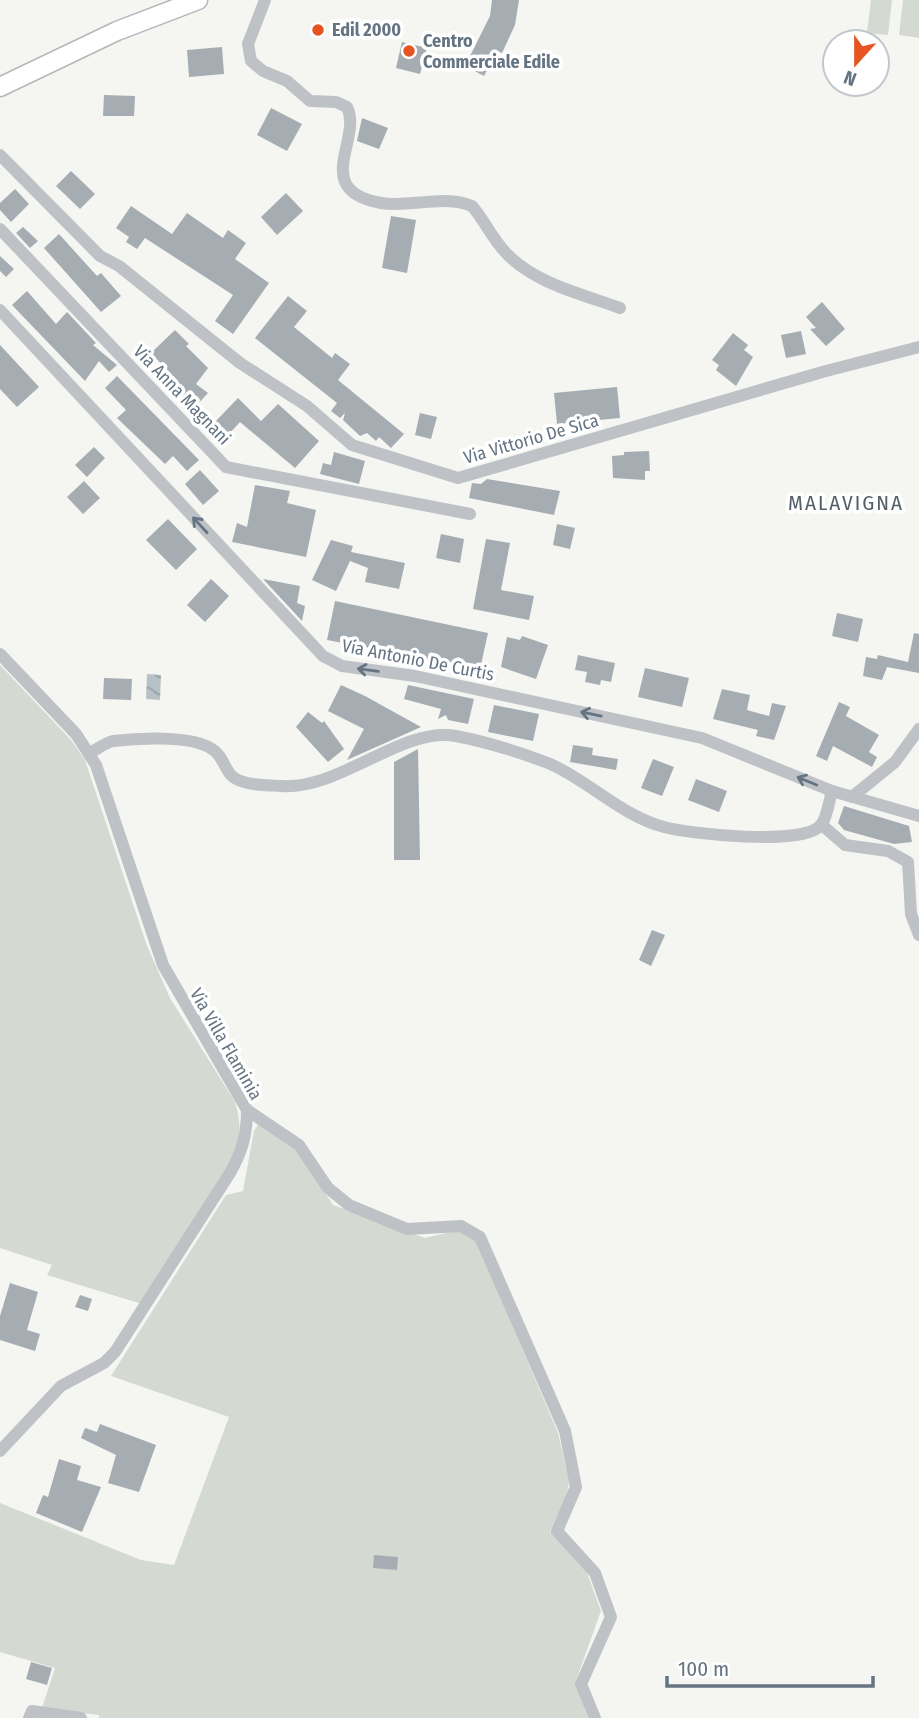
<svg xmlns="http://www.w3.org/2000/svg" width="919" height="1718" font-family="'Fira Sans Condensed',sans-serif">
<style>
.grass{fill:#d4dad1}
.water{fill:url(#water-waves)}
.building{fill:#a5adb3}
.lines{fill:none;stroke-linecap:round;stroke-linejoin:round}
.secondary-casing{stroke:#b2b7bc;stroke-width:21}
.minor{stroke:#bec2c6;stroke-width:12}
.secondary{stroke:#fff;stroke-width:18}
.oneway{stroke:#647483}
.poi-dot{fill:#e65421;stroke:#fff;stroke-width:2.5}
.labels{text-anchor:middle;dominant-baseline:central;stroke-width:7;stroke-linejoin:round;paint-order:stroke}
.poi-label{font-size:18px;font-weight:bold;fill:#647483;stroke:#fff;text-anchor:start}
.street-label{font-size:18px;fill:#647483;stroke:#fff}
.quarter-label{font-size:21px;letter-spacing:2px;fill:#525e68;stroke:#fff}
</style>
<defs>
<pattern id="water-waves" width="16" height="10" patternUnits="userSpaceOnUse" patternTransform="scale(1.75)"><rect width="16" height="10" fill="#b6c2c7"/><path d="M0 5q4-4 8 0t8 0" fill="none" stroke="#98a2a7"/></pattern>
</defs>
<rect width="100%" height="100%" fill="#f5f5f1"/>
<g class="grass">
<polygon points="871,0 892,0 888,35 867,33"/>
<polygon points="903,0 919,0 919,38 899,35"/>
<path d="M0,665L71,740L85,760L147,946L170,998L235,1102C241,1122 241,1135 235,1154L142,1304L47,1275L52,1265L0,1248Z"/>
<polygon points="259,1123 296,1149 333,1205 425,1238 459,1230 476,1240 558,1433 569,1481 567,1495 550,1531 587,1573 601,1611 575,1683 588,1718 99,1718 99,1715 42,1708 55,1668 0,1652 0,1503 141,1560 174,1565 229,1417 111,1376 226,1195 243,1191 254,1131"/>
</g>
<polygon class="water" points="147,674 161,675 160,700 146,699"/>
<g class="building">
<polygon points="492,0 519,0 515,25 502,53 497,51 484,76 465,66 490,16"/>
<polygon points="402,42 427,48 420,74 396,68"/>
<polygon points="222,47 224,74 189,77 187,50"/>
<polygon points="104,95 135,96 134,116 103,116"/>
<polygon points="271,108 302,124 287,151 257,135"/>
<polygon points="362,118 388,128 379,149 357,141"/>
<polygon points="71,171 95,194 80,209 56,186"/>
<polygon points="15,189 29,204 11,222 0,210 0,203"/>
<polygon points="286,193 303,211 277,235 261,217"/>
<polygon points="131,206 172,234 187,213 223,238 228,230 246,243 235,259 269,283 233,334 215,321 233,295 145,238 137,249 126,242 129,237 116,228"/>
<polygon points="391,216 416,220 407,273 382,268"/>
<polygon points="23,227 38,241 30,248 16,233"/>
<polygon points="59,234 97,276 101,273 121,296 101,312 44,248"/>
<polygon points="0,256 14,269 6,277 0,271"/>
<polygon points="27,291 56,324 67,312 96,343 93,345 117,365 109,372 99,361 85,381 12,305"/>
<polygon points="288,296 307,311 294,327 332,358 335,353 350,364 338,380 404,434 391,448 379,437 376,441 367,433 360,436 343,420 345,413 340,418 331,411 337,403 255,338"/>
<polygon points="822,302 845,329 826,346 810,329 816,328 806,317"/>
<polygon points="175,330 189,344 186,346 208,368 196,384 208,393 193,409 169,384 175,378 151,353"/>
<polygon points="801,331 806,354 786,358 781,335"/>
<polygon points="733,333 748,345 744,350 753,357 736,386 716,370 719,365 712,360"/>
<polygon points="0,345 39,387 17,407 0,389"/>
<polygon points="117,376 199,460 187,471 173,456 165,464 117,418 126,410 105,388"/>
<polygon points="617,387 620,418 557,424 554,393"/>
<polygon points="238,398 261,421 278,404 319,441 295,468 240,422 228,435 214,423"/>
<polygon points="420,413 437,417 431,439 415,435"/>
<polygon points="94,447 105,458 87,477 75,465"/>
<polygon points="649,451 650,471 645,471 645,480 613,478 612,456 624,455 624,452"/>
<polygon points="334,452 365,461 359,484 320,474 323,463 331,465"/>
<polygon points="200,470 219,491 203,505 185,484"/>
<polygon points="487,479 560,491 554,515 469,498 472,483 481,484"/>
<polygon points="84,481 100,498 83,514 67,497"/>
<polygon points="255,485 290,491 287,503 316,510 306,557 232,542 237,523 247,527"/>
<polygon points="168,519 197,549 176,570 146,540"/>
<polygon points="557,524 575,528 570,549 553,545"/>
<polygon points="441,534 464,539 460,563 436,558"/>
<polygon points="486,539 510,543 501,590 534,596 529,620 473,609"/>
<polygon points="331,540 353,546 351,552 405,563 399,589 365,582 368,568 350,561 336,591 312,580"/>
<polygon points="211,579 229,596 205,622 187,605"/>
<polygon points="263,579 300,586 297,603 305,606 302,621"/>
<polygon points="335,601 488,633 480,669 435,659 434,667 412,662 413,656 327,640"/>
<polygon points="837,613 863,619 858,642 832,636"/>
<polygon points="914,633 919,634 919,673 887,667 882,680 863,676 866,657 877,659 878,655 908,662"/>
<polygon points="522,636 548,645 536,679 501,667 507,637 520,640"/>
<polygon points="578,655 615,663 611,682 601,680 600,685 585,682 587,672 575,670"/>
<polygon points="645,668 689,678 682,707 638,697"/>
<polygon points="104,678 132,679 131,700 103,699"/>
<polygon points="341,685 365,696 421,727 347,760 364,729 328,711"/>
<polygon points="408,685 474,699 468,724 448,720 446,715 438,719 441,709 404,699"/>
<polygon points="722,689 750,695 747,710 769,716 772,703 786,706 774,740 756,736 758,730 713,719"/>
<polygon points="839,702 850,707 846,716 879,735 869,752 877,757 872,767 833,746 827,761 816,756"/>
<polygon points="494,705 539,714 533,741 488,732"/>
<polygon points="308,712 322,723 324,721 344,749 328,762 296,727"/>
<polygon points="573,745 593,748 592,755 618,759 616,770 570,762"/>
<polygon points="418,749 420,860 394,860 394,762"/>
<polygon points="653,759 674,767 662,796 641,788"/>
<polygon points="696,779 727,791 719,812 688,800"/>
<polygon points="844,806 909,826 912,842 894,844 844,830 838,823"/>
<polygon points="652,930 665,935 651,966 639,960"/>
<polygon points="10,1283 38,1292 27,1330 40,1334 35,1351 0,1340 0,1316"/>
<polygon points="80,1295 92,1299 88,1311 75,1307"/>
<polygon points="100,1424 156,1445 139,1492 108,1483 116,1455 81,1438 85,1428 97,1432"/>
<polygon points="59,1459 81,1466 77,1480 101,1487 82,1532 36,1513 43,1495 48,1497"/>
<polygon points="374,1555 398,1557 397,1570 373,1568"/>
<polygon points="31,1662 52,1668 47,1685 26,1679"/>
</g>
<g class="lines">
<g class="secondary-casing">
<polyline id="secondary" points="0,87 117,31 198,0"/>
</g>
<g class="minor">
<path d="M265,0L248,44L251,61L263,71L287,81L310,101L336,102L347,107C363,139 310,190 381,203C411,208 443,194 472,206C485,221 493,240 507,254C536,284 582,294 620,308"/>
<polyline points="0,155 100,256 119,266 240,363 307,406 352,445 458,478 826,371 919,347"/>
<polyline points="0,229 226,467 470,514"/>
<polyline points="0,310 323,656 342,666 415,676 702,738 832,791 919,816"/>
<path d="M0,654L76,734L96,765L163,965L247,1110C247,1135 242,1152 230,1173L115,1352L104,1363L61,1386L0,1451"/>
<path d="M90,753C97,749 105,743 113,741C138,738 192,735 212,749C221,754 224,766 230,774C240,786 266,785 281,786C341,790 402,726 456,736C487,742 519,752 548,763C585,778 623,817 664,827C691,834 801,846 820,826C827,819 829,801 832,791"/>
<polyline points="852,797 895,762 919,729"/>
<polyline points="822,825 845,845 888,851 908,862 911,914 919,935"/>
<polyline points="247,1110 299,1145 328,1188 349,1205 407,1229 461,1226 480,1237 565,1431 576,1487 557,1531 595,1573 611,1617 581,1684 595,1718"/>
<polyline points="29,1718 32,1711 81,1718"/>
</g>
<use href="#secondary" class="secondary"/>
</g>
<defs><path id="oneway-shaft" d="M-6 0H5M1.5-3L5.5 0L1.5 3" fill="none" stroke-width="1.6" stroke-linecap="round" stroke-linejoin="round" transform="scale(1.75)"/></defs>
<g class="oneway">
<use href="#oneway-shaft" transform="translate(200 525) rotate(-133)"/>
<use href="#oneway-shaft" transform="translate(368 670) rotate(-173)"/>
<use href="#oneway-shaft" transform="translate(591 714) rotate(-168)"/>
<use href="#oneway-shaft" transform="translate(807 781) rotate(-158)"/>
</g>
<g class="poi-dot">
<circle cx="318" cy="30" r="7"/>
<circle cx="409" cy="51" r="7"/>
</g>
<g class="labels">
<g class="poi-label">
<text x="332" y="30">Edil 2000</text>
<text x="423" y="41">Centro<tspan x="423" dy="21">Commerciale Edile</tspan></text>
</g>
<g class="street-label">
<text transform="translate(182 395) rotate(46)">Via Anna Magnani</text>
<text transform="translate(531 439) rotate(-16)">Via Vittorio De Sica</text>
<text transform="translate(418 660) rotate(11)">Via Antonio De Curtis</text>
<text transform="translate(226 1044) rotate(60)">Via Villa Flaminia</text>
</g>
<g class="quarter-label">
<text x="846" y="503">MALAVIGNA</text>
</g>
</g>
<g transform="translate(856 63) rotate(201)"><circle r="33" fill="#ffffff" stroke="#c1c7cd" stroke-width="2"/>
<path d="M0-5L12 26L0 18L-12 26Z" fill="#e65421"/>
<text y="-10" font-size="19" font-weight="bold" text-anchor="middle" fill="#647483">N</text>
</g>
<path d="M667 1676v10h206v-10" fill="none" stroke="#647483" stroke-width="3.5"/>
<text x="678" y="1676" font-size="21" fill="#647483" stroke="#ffffff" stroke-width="5" paint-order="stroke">100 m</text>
</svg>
